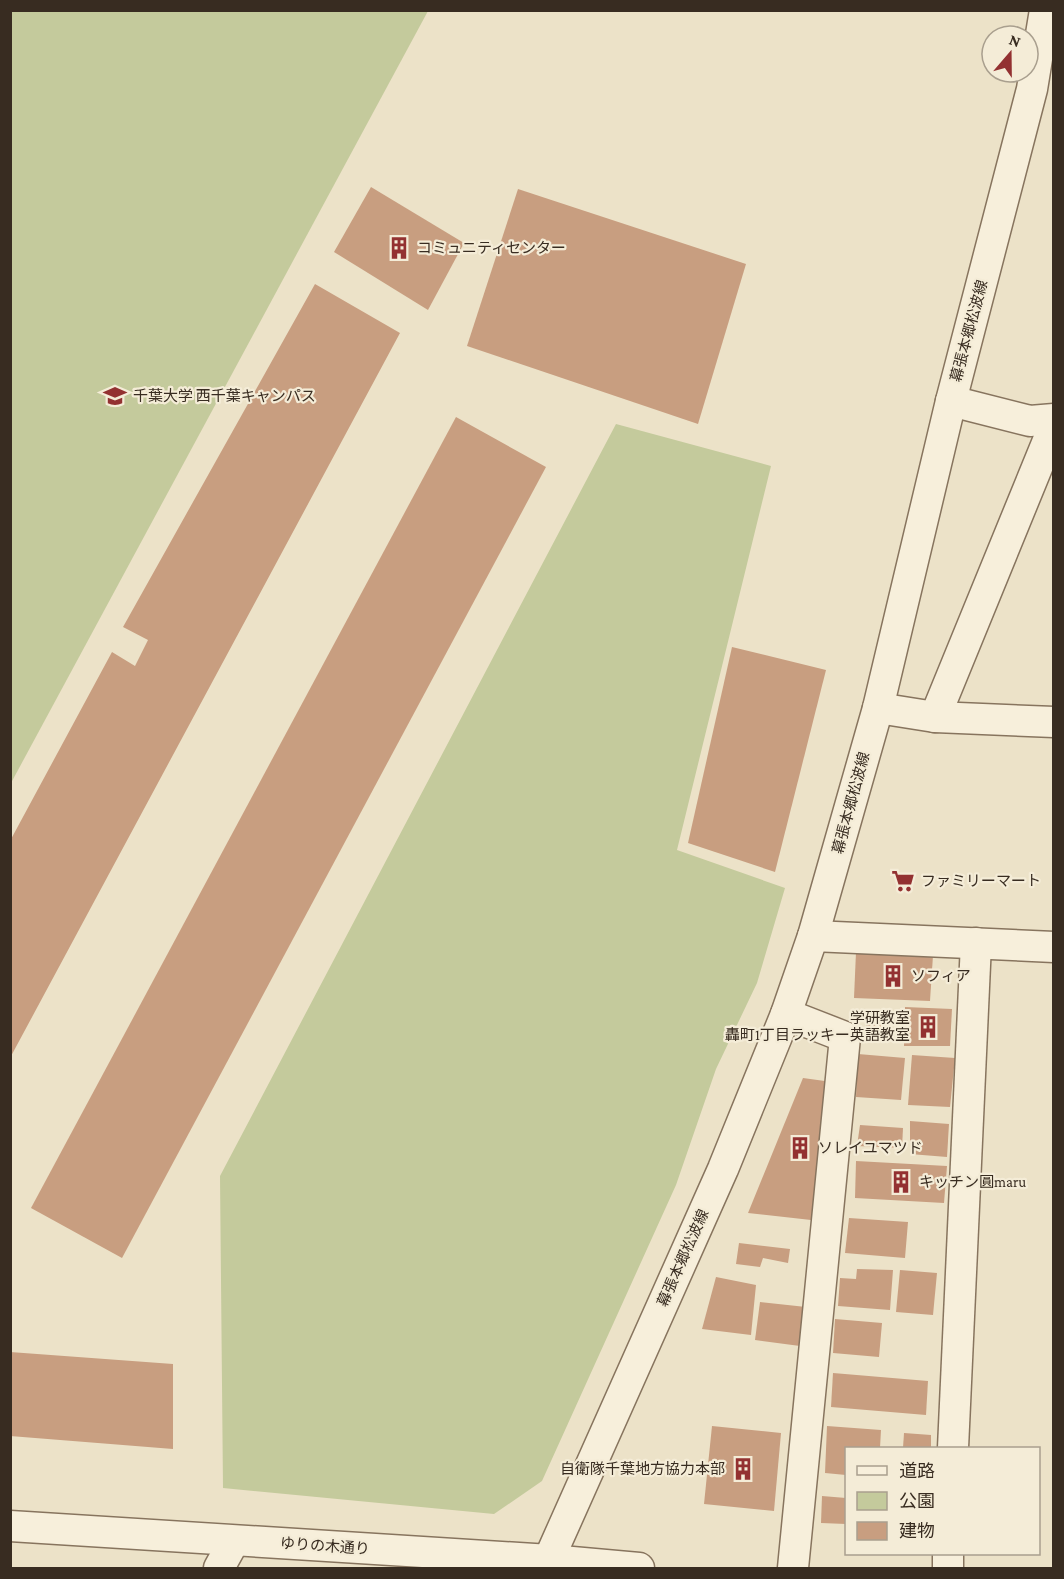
<svg xmlns="http://www.w3.org/2000/svg" width="1064" height="1579" font-family="'Crimson Pro','Noto Sans JP',serif">
<style>
.green{fill:#c4ca9c}
.building{fill:#c89e80}
.lines{fill:none;stroke-linecap:round;stroke-linejoin:round}
.minor-casing{stroke:#87745e;stroke-width:33}
.minor{stroke:#f7efdb;stroke-width:30}
.labels{text-anchor:middle;dominant-baseline:central;stroke-width:4.5;stroke-linejoin:round;paint-order:stroke}
.poi-label{font-size:15px;fill:#382c21;stroke:#f4ecd7;text-anchor:start}
.street-label{font-size:15px;fill:#382c21;stroke:#f4ecd7}
</style>
<rect width="100%" height="100%" fill="#ece2c8"/>
<g class="green">
<polygon points="11,10 428,11 11,783 10,11"/>
<polygon points="616,424 771,466 677,850 785,888 757,983 716,1069 676,1185 542,1481 494,1514 223,1488 220,1176"/>
</g>
<g class="building">
<polygon points="371,187 464,243 428,310 334,252"/>
<polygon points="518,189 746,264 698,424 467,346"/>
<polygon points="315,284 400,333 10,1058 10,841 112,652 135,666 148,640 123,627"/>
<polygon points="456,417 546,467 122,1258 31,1208"/>
<polygon points="732,647 826,670 775,872 688,843"/>
<polygon points="856,952 933,955 930,1001 854,998"/>
<polygon points="905,1007 952,1009 950,1046 904,1046"/>
<polygon points="869,1010 891,1011 889,1029 866,1027"/>
<polygon points="858,1054 905,1058 901,1100 856,1097"/>
<polygon points="912,1055 955,1058 950,1107 908,1105"/>
<polygon points="803,1078 832,1082 820,1221 748,1213"/>
<polygon points="910,1121 949,1124 947,1157 910,1154"/>
<polygon points="860,1125 903,1128 902,1148 857,1146"/>
<polygon points="856,1161 947,1166 944,1203 855,1198"/>
<polygon points="849,1218 908,1222 905,1258 845,1253"/>
<polygon points="739,1243 790,1249 788,1263 763,1258 760,1267 736,1264"/>
<polygon points="857,1269 893,1270 890,1310 838,1306 840,1278 856,1279"/>
<polygon points="900,1270 937,1273 933,1315 896,1312"/>
<polygon points="716,1277 756,1285 751,1335 702,1329"/>
<polygon points="760,1302 806,1307 800,1346 755,1340"/>
<polygon points="835,1319 882,1323 879,1357 833,1353"/>
<polygon points="10,1352 173,1364 173,1449 10,1436"/>
<polygon points="833,1373 928,1381 926,1415 831,1407"/>
<polygon points="712,1426 781,1433 774,1511 704,1504"/>
<polygon points="827,1426 881,1430 880,1448 846,1448 846,1475 825,1473"/>
<polygon points="904,1433 931,1435 931,1448 903,1448"/>
<polygon points="822,1496 846,1498 846,1524 821,1523"/>
</g>
<g class="lines">
<g class="minor-casing">
<g id="minor">
<polyline points="951,401 1030,421 1054,419"/>
<polyline points="878,708 935,717 1054,722"/>
<polyline points="935,717 1054,426"/>
<polyline points="813,936 1054,947"/>
<polyline points="786,1014 845,1037 793,1568"/>
<polyline points="953,1448 976,943"/>
<polyline points="10,1526 550,1560 639,1568"/>
<polyline points="219,1568 234,1541"/>
<polyline points="545,1568 723,1169 786,1014 813,936 878,708 951,401 1032,89 1045,10"/>
<polyline points="948,1568 948,1554"/>
</g>
</g>
<use href="#minor" class="minor"/>
</g>
<defs>
<g id="building-bare" transform="scale(1.8)"><path d="M-4-6H4V6H1V3H-1V6H-4ZM-2.5-4.3h1.7v1.8h-1.7ZM.8-4.3h1.7v1.8H.8ZM-2.5-1h1.7V.8h-1.7ZM.8-1h1.7V.8H.8Z" fill="#933131" stroke="#f4ecd7" stroke-width="2.5" paint-order="stroke"/></g>
<g id="university-bare" transform="scale(1.8)"><path d="M0-5L7-2L0 1L-7-2ZM-4 1L0 2.5L4 1V4Q0 6-4 4Z" fill="#933131" stroke="#f4ecd7" stroke-width="2.5" paint-order="stroke"/></g>
<g id="supermarket-bare" transform="scale(1.8)"><path d="M-6-5.5h2.5l.6 2H6L4.5 2H-2.5L-4.4-4H-6ZM-1.5 3.2a1.3 1.3 0 1 0 .1 0ZM3 3.2a1.3 1.3 0 1 0 .1 0Z" fill="#933131" stroke="#f4ecd7" stroke-width="2.5" paint-order="stroke"/></g>
</defs>
<g fill-rule="evenodd">
<use href="#building-bare" x="399" y="248"/>
<use href="#university-bare" x="115" y="396"/>
<use href="#supermarket-bare" x="903" y="881"/>
<use href="#building-bare" x="893" y="976"/>
<use href="#building-bare" x="928" y="1027"/>
<use href="#building-bare" x="800" y="1148"/>
<use href="#building-bare" x="901" y="1182"/>
<use href="#building-bare" x="743" y="1469"/>
</g>
<g class="labels">
<g class="poi-label">
<text x="417" y="248">コミュニティセンター</text>
<text x="133" y="396">千葉大学 西千葉キャンパス</text>
<text x="921" y="881">ファミリーマート</text>
<text x="911" y="976">ソフィア</text>
<text x="910" y="1018" text-anchor="end">学研教室<tspan x="910" dy="17">轟町1丁目ラッキー英語教室</tspan></text>
<text x="818" y="1148">ソレイユマツド</text>
<text x="919" y="1182">キッチン圓maru</text>
<text x="725" y="1469" text-anchor="end">自衛隊千葉地方協力本部</text>
</g>
<g class="street-label">
<text transform="translate(969 331) rotate(-75)">幕張本郷松波線</text>
<text transform="translate(851 803) rotate(-75)">幕張本郷松波線</text>
<text transform="translate(683 1258) rotate(-66)">幕張本郷松波線</text>
<text transform="translate(325 1546) rotate(4)">ゆりの木通り</text>
</g>
</g>
<rect width="1064" height="1579" fill="none" stroke="#382c21" stroke-width="24"/>
<rect x="845" y="1447" width="195" height="108" fill="#f4ecd7" stroke="#a99f8e" stroke-width="1.5"/>
<rect x="857" y="1466" width="30" height="9" fill="#f7efdb" stroke="#a99f8e" stroke-width="1.5"/>
<text x="899" y="1477" font-size="18" fill="#382c21">道路</text>
<rect x="857" y="1492" width="30" height="18" fill="#c4ca9c" stroke="#a99f8e" stroke-width="1.5"/>
<text x="899" y="1507" font-size="18" fill="#382c21">公園</text>
<rect x="857" y="1522" width="30" height="18" fill="#c89e80" stroke="#a99f8e" stroke-width="1.5"/>
<text x="899" y="1537" font-size="18" fill="#382c21">建物</text>
<g transform="translate(1010 54) rotate(20)"><circle r="28" fill="#f4ecd7" stroke="#a99f8e" stroke-width="1.5"/>
<path d="M0-4.5L10 22L0 15L-10 22Z" fill="#933131"/>
<text y="-9" font-size="16" font-weight="bold" text-anchor="middle" fill="#382c21">N</text>
</g>
</svg>
